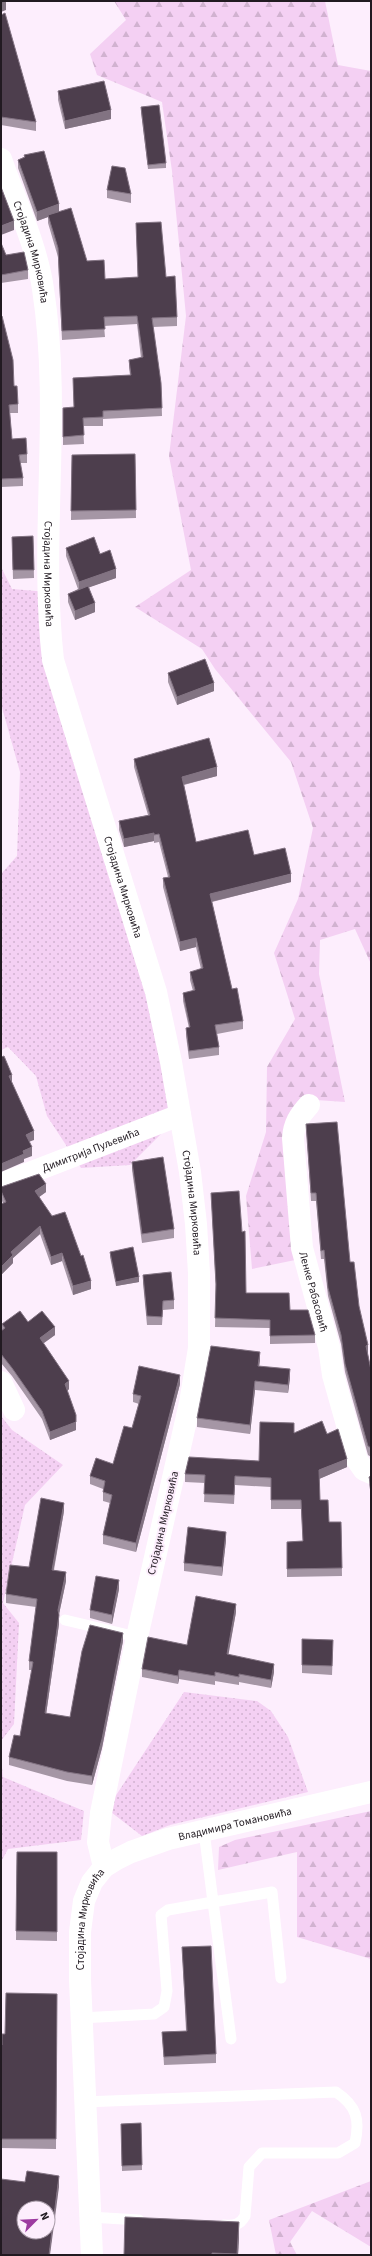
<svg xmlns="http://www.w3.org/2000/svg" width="372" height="2256" font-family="'Source Sans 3',sans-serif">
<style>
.grass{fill:url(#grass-dots)}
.forest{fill:url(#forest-firs)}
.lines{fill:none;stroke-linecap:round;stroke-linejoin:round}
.service{stroke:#fff;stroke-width:11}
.minor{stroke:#fff;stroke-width:22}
.tertiary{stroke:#fff;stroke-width:22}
.wall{fill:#a596a5}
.shaded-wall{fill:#827382}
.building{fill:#4d3e4d;stroke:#827382;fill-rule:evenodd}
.labels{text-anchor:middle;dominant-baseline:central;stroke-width:4;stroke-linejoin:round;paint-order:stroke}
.street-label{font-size:11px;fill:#211a21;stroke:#fdeefd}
</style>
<defs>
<pattern id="grass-dots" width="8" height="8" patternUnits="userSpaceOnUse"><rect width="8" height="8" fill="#f4d0f3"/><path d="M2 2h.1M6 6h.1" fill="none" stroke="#d1b2d0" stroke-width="1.8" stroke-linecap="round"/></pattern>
<pattern id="forest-firs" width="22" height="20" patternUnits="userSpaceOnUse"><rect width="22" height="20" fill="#f4d0f3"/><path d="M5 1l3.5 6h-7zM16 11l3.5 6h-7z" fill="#d1b2d0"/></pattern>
</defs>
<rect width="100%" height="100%" fill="#fdeefd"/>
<g class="grass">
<polygon points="1,567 12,589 48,592 53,660 180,1115 130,1165 81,1168 47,1116 36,1076 8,1047 1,1050 1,874 17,856 20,772 1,704"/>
<polygon points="1,1416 12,1430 63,1465 25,1505 3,1603 19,1623 14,1724 1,1741"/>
<polygon points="184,1692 257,1701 271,1711 288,1737 308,1792 170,1825 142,1836 107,1809"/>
<polygon points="1,1757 3,1777 84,1811 81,1840 8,1849 1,1862"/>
</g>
<g class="forest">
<polygon points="114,1 325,1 338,65 371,71 371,964 355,929 320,940 319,974 345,1102 302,1099 300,1259 252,1269 246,1196 266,1132 267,1067 295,1019 274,953 298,899 313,828 291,762 215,669 202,649 135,607 191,570 169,456 186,316 172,171 162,102 97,75 90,54 126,20"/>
<polygon points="371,1811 371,1959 297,1937 297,1852 218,1870 219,1847 235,1840"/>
<polygon points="371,2181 371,2247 312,2211 290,2242 297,2255 276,2255 269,2220"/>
</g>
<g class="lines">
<g class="service">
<polyline points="65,1620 137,1637"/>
<polyline points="204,1831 213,1902 272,1892 281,1978"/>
<polyline points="81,2018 154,2014 164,2007 167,1991 161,1915 168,1910 213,1902 231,2039"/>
<path d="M84,2102L336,2092C357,2106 360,2120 355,2143L338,2153H262L249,2167L245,2216C240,2225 234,2226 224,2225"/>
<polyline points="90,2217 139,2220"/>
</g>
<g class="minor">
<path id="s1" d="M1,159C15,200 37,246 43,289C62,412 39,537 53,660L156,992L171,1062L190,1172L196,1224L199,1273V1348L190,1403L137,1637L101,1813L98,1842L104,1867"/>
<path id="s2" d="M309,1105C299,1116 294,1124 293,1138L302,1248L329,1347L333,1375L357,1460L364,1470L371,1473"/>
<path id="s3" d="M1,1184L180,1115"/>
<polyline points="1,1382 14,1410"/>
</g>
<path class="tertiary" id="s4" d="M92,2255L80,1980V1932L84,1901L92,1882L104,1867L117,1859L131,1852L168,1839L371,1792"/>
</g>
<g class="wall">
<polygon points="1,15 36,122 36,131 1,125"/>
<polygon points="58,91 111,119 65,129 58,100"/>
<polygon points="141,107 166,163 166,168 148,169 141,112"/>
<polygon points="24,155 59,211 87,261 105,279 138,277 136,223 166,277 177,317 177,326 153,327 161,383 162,416 103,419 103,426 83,426 84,444 63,445 63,408 74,407 73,378 130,375 129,368 129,360 141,358 137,324 104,326 105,337 62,340 58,257 48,223 48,217 37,221 18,168 18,160 24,157"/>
<polygon points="107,190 131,194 131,203 107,198"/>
<polygon points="1,243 6,255 28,270 28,279 1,283"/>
<polygon points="1,317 14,386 18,404 18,413 10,413 12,439 27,454 27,463 20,463 23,478 23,486 1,487"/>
<polygon points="135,454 136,518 71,520 72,455"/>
<polygon points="33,536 34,578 13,579 12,537"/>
<polygon points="66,548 100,554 116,578 89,587 95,612 75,620 68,602 68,594 78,589 66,556"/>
<polygon points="168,673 214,691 177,705 168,682"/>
<polygon points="134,759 217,776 184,785 196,842 254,855 291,882 212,902 232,989 243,1021 243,1029 217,1034 219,1047 219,1055 189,1059 186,1036 186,1028 189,1028 183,1001 183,993 193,991 190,980 190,972 201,969 196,947 180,951 163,887 163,878 168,877 159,842 154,843 154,841 124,847 119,830 119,821 148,815 134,767"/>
<polygon points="306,1124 350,1262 371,1370 371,1457 368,1455 345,1372 341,1344 328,1296 324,1259 321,1259 316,1201 311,1201"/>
<polygon points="132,1162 174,1229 174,1238 142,1243 132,1170"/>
<polygon points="1,1187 46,1192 39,1197 91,1289 73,1295 62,1261 51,1265 40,1234 13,1258 13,1263 1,1275 1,1204 3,1203 1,1199"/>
<polygon points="211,1193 246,1293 290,1310 315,1335 315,1343 270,1344 270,1328 215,1327 216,1290"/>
<polygon points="110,1252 139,1282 116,1286 110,1257"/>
<polygon points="143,1275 174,1300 174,1309 163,1310 162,1325 147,1325 143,1283"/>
<polygon points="28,1322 55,1335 43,1343 69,1389 67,1391 76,1430 50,1440 42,1419 12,1376 1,1363 1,1331 2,1330 2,1324"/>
<polygon points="260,1360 259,1366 290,1378 288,1393 255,1390 250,1434 197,1427 197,1418"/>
<polygon points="180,1384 136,1552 103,1544 103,1535 110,1503 103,1501 103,1489 90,1484 90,1476 113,1464 132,1428 139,1404 133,1402 133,1394"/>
<polygon points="294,1433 327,1434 347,1467 319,1479 320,1500 329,1522 341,1522 342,1576 287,1577 287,1542 303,1541 301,1509 271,1509 271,1487 235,1485 234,1504 204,1502 205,1483 185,1482 185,1474 259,1461"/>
<polygon points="371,1476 371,1494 369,1485 369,1477"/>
<polygon points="64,1511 54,1570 66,1581 59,1614 59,1624 46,1714 70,1717 123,1641 102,1748 92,1785 67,1781 9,1765 9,1757 20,1736 32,1670 29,1670 29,1661 36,1607 6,1603 6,1594 29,1567"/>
<polygon points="226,1540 222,1576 184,1571 184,1563"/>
<polygon points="119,1589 112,1624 90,1618 90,1610"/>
<polygon points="236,1612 228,1654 274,1672 271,1688 239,1682 239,1685 215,1681 215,1685 179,1679 178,1684 142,1677 142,1669 187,1645"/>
<polygon points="333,1649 332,1675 302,1673 302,1665"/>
<polygon points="17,1852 57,1852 57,1941 16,1940"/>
<polygon points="182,1947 216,2054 216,2063 164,2065 162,2032 186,2031"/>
<polygon points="57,1994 56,2149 1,2148 1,2045 2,2045 5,2034"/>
<polygon points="141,2123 142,2170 122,2171 121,2124"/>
<polygon points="239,2238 238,2255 124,2255"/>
</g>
<g class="shaded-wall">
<polygon points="6,2 6,10 1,12 1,3"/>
<polygon points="111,110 111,119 65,129 65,121"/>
<polygon points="59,204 59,213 48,215 48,217 37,221 37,212"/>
<polygon points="14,221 14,230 1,235 1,226"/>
<polygon points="116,569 116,578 79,591 79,582"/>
<polygon points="95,603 95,612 75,620 75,611"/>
<polygon points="214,683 214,691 177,705 177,697"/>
<polygon points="217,767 217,776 182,785 182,777"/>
<polygon points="154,833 154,841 124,847 124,839"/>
<polygon points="291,874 291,882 210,902 210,894"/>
<polygon points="196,938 196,947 180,951 180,942"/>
<polygon points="12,1075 12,1083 9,1076"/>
<polygon points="34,1131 34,1140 26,1143 26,1135"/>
<polygon points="32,1147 32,1156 24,1159 24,1162 1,1172 1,1164 23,1151"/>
<polygon points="46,1184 46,1192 35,1200 35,1191"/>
<polygon points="40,1226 40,1234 13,1258 13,1263 1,1275 1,1267 11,1252"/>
<polygon points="62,1253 62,1261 51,1265 51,1257"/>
<polygon points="139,1277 139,1282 116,1286 116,1282"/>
<polygon points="91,1281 91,1289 73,1295 73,1286"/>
<polygon points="55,1327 55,1335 40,1346 40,1338"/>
<polygon points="368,1345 368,1354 366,1354 366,1346"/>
<polygon points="260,1352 260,1360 258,1374 258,1366"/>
<polygon points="290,1369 290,1378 288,1393 288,1385"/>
<polygon points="180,1375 180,1384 136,1552 136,1543"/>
<polygon points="69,1381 69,1389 65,1393 65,1384"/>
<polygon points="255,1381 255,1390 250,1434 250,1425"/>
<polygon points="76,1422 76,1430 50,1440 50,1432"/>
<polygon points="347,1459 347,1467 319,1479 319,1470"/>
<polygon points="64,1503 64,1511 52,1578 52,1570"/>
<polygon points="226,1532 226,1540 222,1576 222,1567"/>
<polygon points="66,1572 66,1581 58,1619 58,1610"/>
<polygon points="119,1580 119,1589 112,1624 112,1615"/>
<polygon points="236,1604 236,1612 227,1663 227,1654"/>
<polygon points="59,1615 59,1624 45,1722 45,1713"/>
<polygon points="123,1633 123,1641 102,1748 92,1785 92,1776"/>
<polygon points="274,1664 274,1672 271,1688 271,1680"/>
<polygon points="179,1670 179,1679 178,1684 178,1676"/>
<polygon points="59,2176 59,2187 50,2255 49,2255"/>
<polygon points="239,2222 239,2238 238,2255 237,2255"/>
</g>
<g class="building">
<polygon points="1,1 6,1 6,2 1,3"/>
<polygon points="5,13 36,122 1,117 1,15"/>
<polygon points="104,81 111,110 65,121 58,91"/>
<polygon points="159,105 166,163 148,165 141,107"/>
<polygon points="44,151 59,204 37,212 18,160 25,157 24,155"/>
<polygon points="112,166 125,168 131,194 107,190"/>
<polygon points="1,187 14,221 1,226"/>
<polygon points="71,208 87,261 104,260 105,279 138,277 136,223 161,222 166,277 175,276 177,317 152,318 161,383 162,408 103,411 103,417 83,418 84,435 63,437 63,408 74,407 73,378 131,375 129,360 143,357 137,316 104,317 105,329 62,331 58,248 48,215"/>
<polygon points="1,243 6,255 24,252 28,270 1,275"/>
<polygon points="2,316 13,360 14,386 17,386 18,404 9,405 12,439 26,438 27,454 19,455 23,478 1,479 1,317"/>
<polygon points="135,454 136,510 71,511 72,455"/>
<polygon points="33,536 34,570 13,570 12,537"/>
<polygon points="94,537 100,554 110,550 116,569 79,582 66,548"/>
<polygon points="88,586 95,603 75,611 68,594"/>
<polygon points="205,659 214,683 177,697 168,673"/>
<polygon points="209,738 217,767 182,777 196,842 248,830 254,855 285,848 291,874 210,894 232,989 237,988 243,1021 215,1025 219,1047 189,1051 186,1028 190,1027 183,993 195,990 190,972 203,968 196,938 180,942 163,878 170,877 159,834 154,835 154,833 124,839 119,821 150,815 134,759"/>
<polygon points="4,1056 12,1075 9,1076 34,1131 26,1135 32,1147 23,1151 24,1154 1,1164 1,1057"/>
<polygon points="337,1122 350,1262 354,1262 359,1306 368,1345 366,1346 371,1370 371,1448 368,1446 345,1364 341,1335 328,1288 324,1250 321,1251 316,1193 311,1193 306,1124"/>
<polygon points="163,1157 174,1229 142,1234 132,1162"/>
<polygon points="39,1174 46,1184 35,1191 52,1216 65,1212 81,1256 83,1255 91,1281 73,1286 62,1253 51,1257 40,1226 11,1252 13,1255 1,1267 1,1204 6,1202 1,1191 1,1187"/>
<polygon points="239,1191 242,1232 245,1231 246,1293 289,1293 290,1310 308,1310 315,1335 270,1336 270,1320 215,1318 216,1284 211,1193"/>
<polygon points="133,1247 139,1277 116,1282 110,1252"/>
<polygon points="171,1272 174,1300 163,1301 162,1317 147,1316 143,1275"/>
<polygon points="20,1311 28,1322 42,1311 55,1327 40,1338 69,1381 65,1384 76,1415 76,1422 50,1432 42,1411 12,1368 1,1354 1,1331 5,1328 2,1324"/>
<polygon points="211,1346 260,1352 258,1366 290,1369 288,1385 255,1381 250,1425 197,1418"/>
<polygon points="139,1366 180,1375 136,1543 103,1535 112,1495 103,1492 105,1481 90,1476 96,1458 113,1464 124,1426 132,1428 141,1396 133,1394"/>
<polygon points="322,1421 327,1434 338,1429 347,1459 319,1470 320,1500 328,1500 329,1522 341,1522 342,1568 287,1569 287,1542 303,1541 301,1500 271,1500 271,1478 235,1476 234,1495 204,1494 205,1475 185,1474 189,1457 259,1461 260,1422 294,1423 294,1433"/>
<polygon points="371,1476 371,1486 369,1477"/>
<polygon points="41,1498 64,1503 52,1570 66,1572 58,1610 59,1615 45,1713 70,1717 82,1651 90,1625 123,1633 102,1739 92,1776 67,1772 9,1757 14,1735 20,1736 33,1662 29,1661 37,1599 6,1594 10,1565 29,1567"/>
<polygon points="188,1527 226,1532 222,1567 184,1563"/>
<polygon points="96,1576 119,1580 112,1615 90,1610"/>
<polygon points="196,1596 236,1604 227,1654 274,1664 271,1680 239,1674 239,1677 215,1672 215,1676 179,1670 178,1676 142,1669 148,1637 187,1645"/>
<polygon points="302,1639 333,1640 332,1666 302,1665"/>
<polygon points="17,1852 57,1852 57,1932 16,1931"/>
<polygon points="211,1946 216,2054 164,2057 162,2032 187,2031 182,1947"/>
<polygon points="6,1993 57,1994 56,2139 1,2139 1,2045 2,2045 2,2034 5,2034"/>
<polygon points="141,2123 142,2165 122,2166 121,2124"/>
<path d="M27,2171L59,2176L49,2255H1V2179L25,2182ZM24,2208H48V2232H24Z"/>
<polygon points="125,2217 239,2222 237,2254 212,2253 212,2255 124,2255"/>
</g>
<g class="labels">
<g class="street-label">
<text stroke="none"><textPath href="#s1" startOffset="98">Стојадина Мирковића</textPath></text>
<text stroke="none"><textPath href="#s1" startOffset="422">Стојадина Мирковића</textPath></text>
<text stroke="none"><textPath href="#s1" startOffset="746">Стојадина Мирковића</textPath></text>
<text stroke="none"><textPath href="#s3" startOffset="96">Димитрија Пуљевића</textPath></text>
<text stroke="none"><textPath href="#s1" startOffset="1070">Стојадина Мирковића</textPath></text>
<text stroke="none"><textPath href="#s2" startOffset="193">Ленке Рабасовић</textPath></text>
<text transform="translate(163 1523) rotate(-77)">Стојадина Мирковића</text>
<text stroke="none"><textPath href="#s4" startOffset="533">Владимира Томановића</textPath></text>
<text stroke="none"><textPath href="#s4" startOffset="338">Стојадина Мирковића</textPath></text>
</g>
</g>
<rect width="372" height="2256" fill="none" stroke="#211a21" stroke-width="4"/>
<g transform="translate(36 2220) rotate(66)"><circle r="19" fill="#fdeefd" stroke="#a599a5"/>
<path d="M0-3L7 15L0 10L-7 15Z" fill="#9d3aa0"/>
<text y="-6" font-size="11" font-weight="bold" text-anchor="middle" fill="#211a21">N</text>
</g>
</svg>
